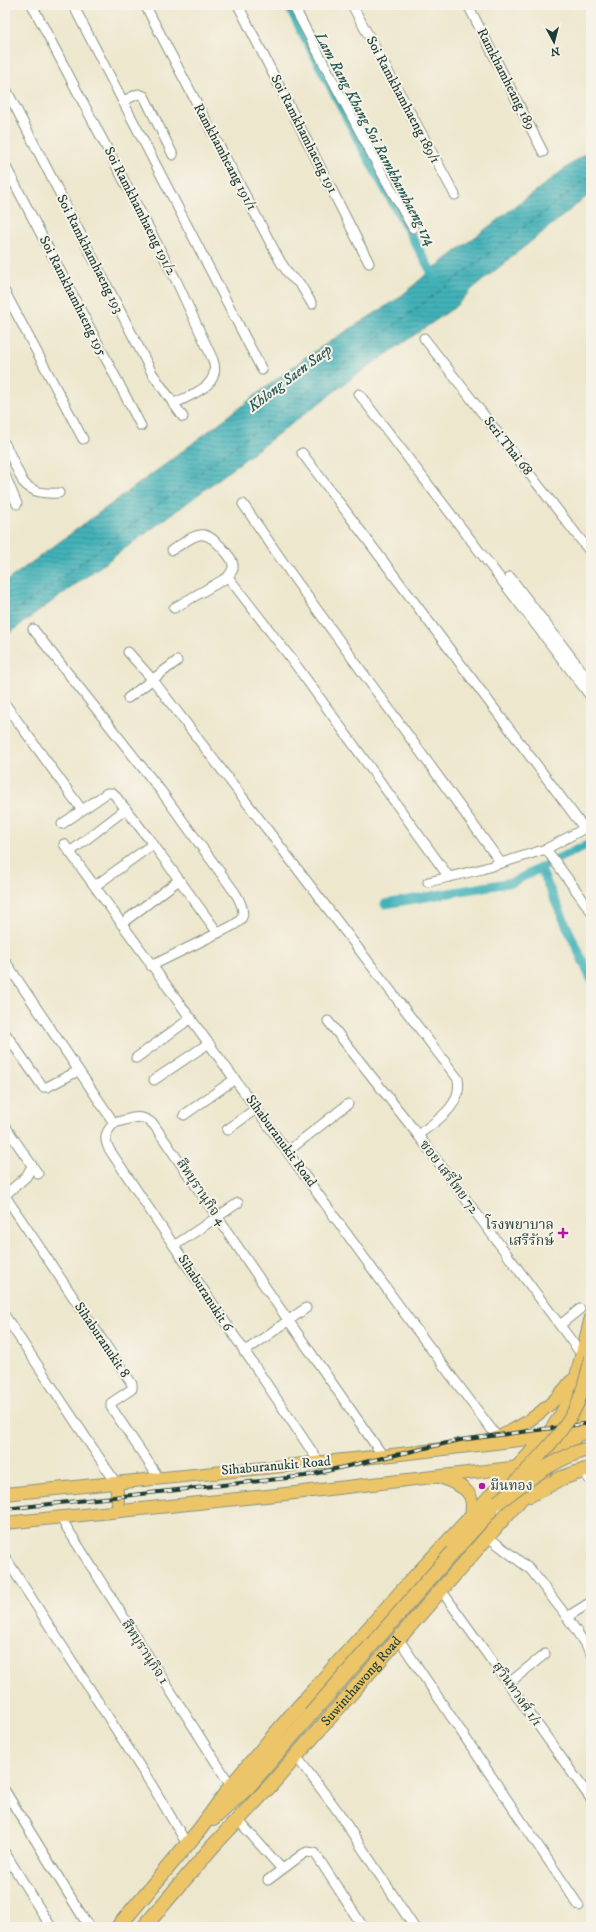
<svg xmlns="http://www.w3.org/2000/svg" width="596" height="1932" font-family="'IM FELL DW Pica','Noto Serif Thai',serif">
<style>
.water{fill:url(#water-rules);stroke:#307876}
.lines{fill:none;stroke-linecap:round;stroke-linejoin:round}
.canal{stroke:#42b2b9;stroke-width:9}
.ferry{stroke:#285a55;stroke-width:1;stroke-dasharray:5 4;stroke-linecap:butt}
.minor-casing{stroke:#869280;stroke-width:11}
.major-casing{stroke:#869280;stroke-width:14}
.highway-casing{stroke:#869280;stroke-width:16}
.minor{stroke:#fff;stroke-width:9}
.major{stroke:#edc569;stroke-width:12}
.highway{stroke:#edc569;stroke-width:14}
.rail-casing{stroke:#1f3d34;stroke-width:4}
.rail{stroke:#f7f3e8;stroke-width:2.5;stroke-dasharray:8;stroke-linecap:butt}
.major-bridge-casing{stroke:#869280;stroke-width:14;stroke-linecap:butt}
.highway-bridge-casing{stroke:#869280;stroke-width:16;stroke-linecap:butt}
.major-bridge{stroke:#edc569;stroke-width:12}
.highway-bridge{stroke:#edc569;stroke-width:14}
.poi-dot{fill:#b5179e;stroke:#f7f3e8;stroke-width:1.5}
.labels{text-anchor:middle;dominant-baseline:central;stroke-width:4;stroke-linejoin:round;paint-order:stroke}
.street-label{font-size:14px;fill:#1f3d34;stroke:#f7f3e8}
.poi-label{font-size:14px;fill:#1f3d34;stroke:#f7f3e8;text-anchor:end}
.water-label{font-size:15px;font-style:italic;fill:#285a55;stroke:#f7f3e8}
</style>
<defs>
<pattern id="water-rules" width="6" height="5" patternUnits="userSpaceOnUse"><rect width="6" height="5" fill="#42b2b9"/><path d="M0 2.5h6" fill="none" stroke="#379297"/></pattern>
</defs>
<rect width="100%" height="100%" fill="#f7f3e8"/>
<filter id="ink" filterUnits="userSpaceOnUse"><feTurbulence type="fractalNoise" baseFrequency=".025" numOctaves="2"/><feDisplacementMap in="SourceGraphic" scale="8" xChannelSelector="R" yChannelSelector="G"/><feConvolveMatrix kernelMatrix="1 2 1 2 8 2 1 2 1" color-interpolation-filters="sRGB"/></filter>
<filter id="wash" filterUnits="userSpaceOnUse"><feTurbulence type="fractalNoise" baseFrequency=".012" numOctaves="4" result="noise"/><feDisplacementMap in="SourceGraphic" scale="16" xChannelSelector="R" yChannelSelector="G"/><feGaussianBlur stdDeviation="0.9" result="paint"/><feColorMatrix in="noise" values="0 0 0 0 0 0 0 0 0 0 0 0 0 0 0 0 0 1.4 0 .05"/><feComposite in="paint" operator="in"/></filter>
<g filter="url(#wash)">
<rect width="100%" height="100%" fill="#ede7cd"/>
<polygon class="water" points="591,149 591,193 472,289 455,307 352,378 183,506 5,636 5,582 167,463 307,356 399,298 429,272"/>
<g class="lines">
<g class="canal">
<polyline points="288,5 364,151 437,282"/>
<polyline points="559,858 591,843"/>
<polyline points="540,868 591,979"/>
<polyline points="385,904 513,882 548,864"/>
</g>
<polyline class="ferry" points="5,618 48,588 591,176"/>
</g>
</g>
<g filter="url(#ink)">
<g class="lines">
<g class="minor-casing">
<g id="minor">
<path d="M32,5L176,280L213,360C222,386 192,394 173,404"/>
<polyline points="73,5 262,370"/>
<polyline points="145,5 280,261 290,276 300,284 312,304"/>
<polyline points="238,5 369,263"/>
<polyline points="293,5 378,166 413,228"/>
<polyline points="352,5 455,195"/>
<polyline points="468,5 543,152"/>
<polyline points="5,87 152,373 183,417"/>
<polyline points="123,101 138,94 144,96 173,155"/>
<polyline points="5,165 141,426"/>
<polyline points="5,292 83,439"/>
<polyline points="424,338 591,553"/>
<polyline points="359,394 591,697"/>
<path d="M5,444L23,482C33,493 45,494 59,493"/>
<polyline points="302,453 584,828"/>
<polyline points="5,475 17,504"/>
<polyline points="243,504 294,578 501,863"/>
<path d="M172,550C197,535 202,525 224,550C229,556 234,561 233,569L228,577"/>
<polyline points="510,577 591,683"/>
<polyline points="174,608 228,577 293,661 449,877"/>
<path d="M33,629L161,791L236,894C251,920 240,922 218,933"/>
<path d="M128,652L153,680L458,1079C463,1106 436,1121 418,1135"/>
<polyline points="128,698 177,661"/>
<polyline points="5,704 82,810"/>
<polyline points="62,824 107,793 113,793 153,844 218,933 151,966"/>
<polyline points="64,844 413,1325 498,1438"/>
<polyline points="546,849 591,911"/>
<polyline points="70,852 126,809"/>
<polyline points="428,882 482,869 546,849 591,825"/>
<polyline points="95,886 153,844"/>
<polyline points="121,924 179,880"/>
<path d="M5,961L114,1123C130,1119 141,1112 154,1125L279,1307L383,1456"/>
<polyline points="328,1021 418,1135 582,1355"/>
<polyline points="5,1033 43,1087 47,1087 78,1071"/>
<polyline points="136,1058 191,1018"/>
<polyline points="154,1080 209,1043"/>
<polyline points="184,1115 235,1079"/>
<path d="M114,1123C106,1132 103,1137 109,1149L319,1462"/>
<polyline points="5,1126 38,1174"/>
<polyline points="227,1130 257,1108"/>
<polyline points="288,1151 348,1104"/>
<polyline points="5,1195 26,1177 32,1166"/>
<polyline points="5,1196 132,1384 132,1389 111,1403 111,1407 159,1478"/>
<polyline points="174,1246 238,1203"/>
<polyline points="5,1316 116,1483"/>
<polyline points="560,1325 580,1309"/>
<polyline points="244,1352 306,1308"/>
<polyline points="583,1470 591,1482"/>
<polyline points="60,1517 231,1786"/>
<polyline points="488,1537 531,1570 567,1617 591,1653"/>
<polyline points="5,1557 153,1787 187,1844"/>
<polyline points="441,1590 591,1799"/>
<polyline points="567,1617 591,1602"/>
<polyline points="398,1638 579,1906"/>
<polyline points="509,1683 545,1654"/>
<polyline points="296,1756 337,1810 414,1927"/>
<polyline points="5,1791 89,1927"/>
<polyline points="238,1820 282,1869"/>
<polyline points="5,1853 51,1927"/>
<polyline points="268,1880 303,1854 307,1852 315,1853 363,1927"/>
</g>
</g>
<g class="major-casing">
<g id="major">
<polyline points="577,1434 591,1405"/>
<path d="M494,1439C525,1426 551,1408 571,1381"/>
<path d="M440,1477C462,1486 478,1491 470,1518"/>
<polyline points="116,1483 119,1511"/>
<polyline points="5,1494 383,1456 546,1437 561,1414 573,1389 591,1317"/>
<polyline points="5,1523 286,1494 519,1467"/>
</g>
</g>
<g class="highway-casing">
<g id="highway">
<polyline points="530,1495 562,1478 591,1468"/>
<polyline points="453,1552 490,1511"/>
<polyline points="213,1819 248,1787 310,1715"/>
<polyline points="118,1927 200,1829 231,1786 289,1718 411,1581 546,1437 591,1432"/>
<path id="s1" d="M144,1927L213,1846L270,1786L577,1434"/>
</g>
</g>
<use href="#minor" class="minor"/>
<use href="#major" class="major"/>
<use href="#highway" class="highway"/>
<g class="rail-casing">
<polyline id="rail" points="5,1509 305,1476 460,1440 591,1423"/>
</g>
<use href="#rail" class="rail"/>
<g class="major-bridge-casing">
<path id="major-bridge" d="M510,1488C531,1465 563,1434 576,1407C583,1392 587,1374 591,1357"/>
</g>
<g class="highway-bridge-casing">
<g id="highway-bridge">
<path d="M498,1502C526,1481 555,1457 591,1448"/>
<polyline points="310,1715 453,1552"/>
</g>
</g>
<use href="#major-bridge" class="major-bridge"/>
<use href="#highway-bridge" class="highway-bridge"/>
</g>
</g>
<g class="poi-dot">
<path d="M561 1227h4v4h4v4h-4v4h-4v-4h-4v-4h4z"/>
<circle cx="482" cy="1486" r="4"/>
</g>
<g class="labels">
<g class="street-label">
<text transform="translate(506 79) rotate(63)">Ramkhamheang 189</text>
<text transform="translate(403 100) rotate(62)">Soi Ramkhamhaeng 189/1</text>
<text transform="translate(304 134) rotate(63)">Soi Ramkhamhaeng 191</text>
<text transform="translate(225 157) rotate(62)">Ramkhamheang 191/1</text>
<text transform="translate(140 211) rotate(63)">Soi Ramkhamhaeng 191/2</text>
<text transform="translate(90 254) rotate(63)">Soi Ramkhamhaeng 193</text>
<text transform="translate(73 296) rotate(63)">Soi Ramkhamhaeng 195</text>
<text transform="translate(508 446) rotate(52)">Seri Thai 68</text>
<text transform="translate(281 1141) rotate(54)">Sihaburanukit Road</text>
<text transform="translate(449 1177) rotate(53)">ซอย เสรีไทย 72</text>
<text transform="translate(201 1192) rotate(56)">สีหบุรานุกิจ 4</text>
<text transform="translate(205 1293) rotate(57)">Sihaburanukit 6</text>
<text transform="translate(102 1340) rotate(56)">Sihaburanukit 8</text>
<text transform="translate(276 1466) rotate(-5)">Sihaburanukit Road</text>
<text transform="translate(145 1652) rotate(57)">สีหบุรานุกิจ 1</text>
<text stroke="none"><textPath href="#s1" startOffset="328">Suwinthawong Road</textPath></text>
<text transform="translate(517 1694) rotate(55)">สุวินทวงศ์ 1/1</text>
</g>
<g class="poi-label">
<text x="554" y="1225">โรงพยาบาล<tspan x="554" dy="16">เสรีรักษ์</tspan></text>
<text x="490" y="1486" text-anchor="start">มีนทอง</text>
</g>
<g class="water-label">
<text transform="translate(375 139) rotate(62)">Lam Rang Khang Soi Ramkhamhaeng 174</text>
<text transform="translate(290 378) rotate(-37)">Khlong Saen Saep</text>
</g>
</g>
<rect width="596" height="1932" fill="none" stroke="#f7f3e8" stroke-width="20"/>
<g transform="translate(554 42) rotate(173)" stroke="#f7f3e8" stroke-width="3" paint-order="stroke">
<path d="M0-3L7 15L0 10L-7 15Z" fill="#1f3d34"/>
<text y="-6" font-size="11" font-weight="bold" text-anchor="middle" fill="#1f3d34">N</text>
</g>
</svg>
